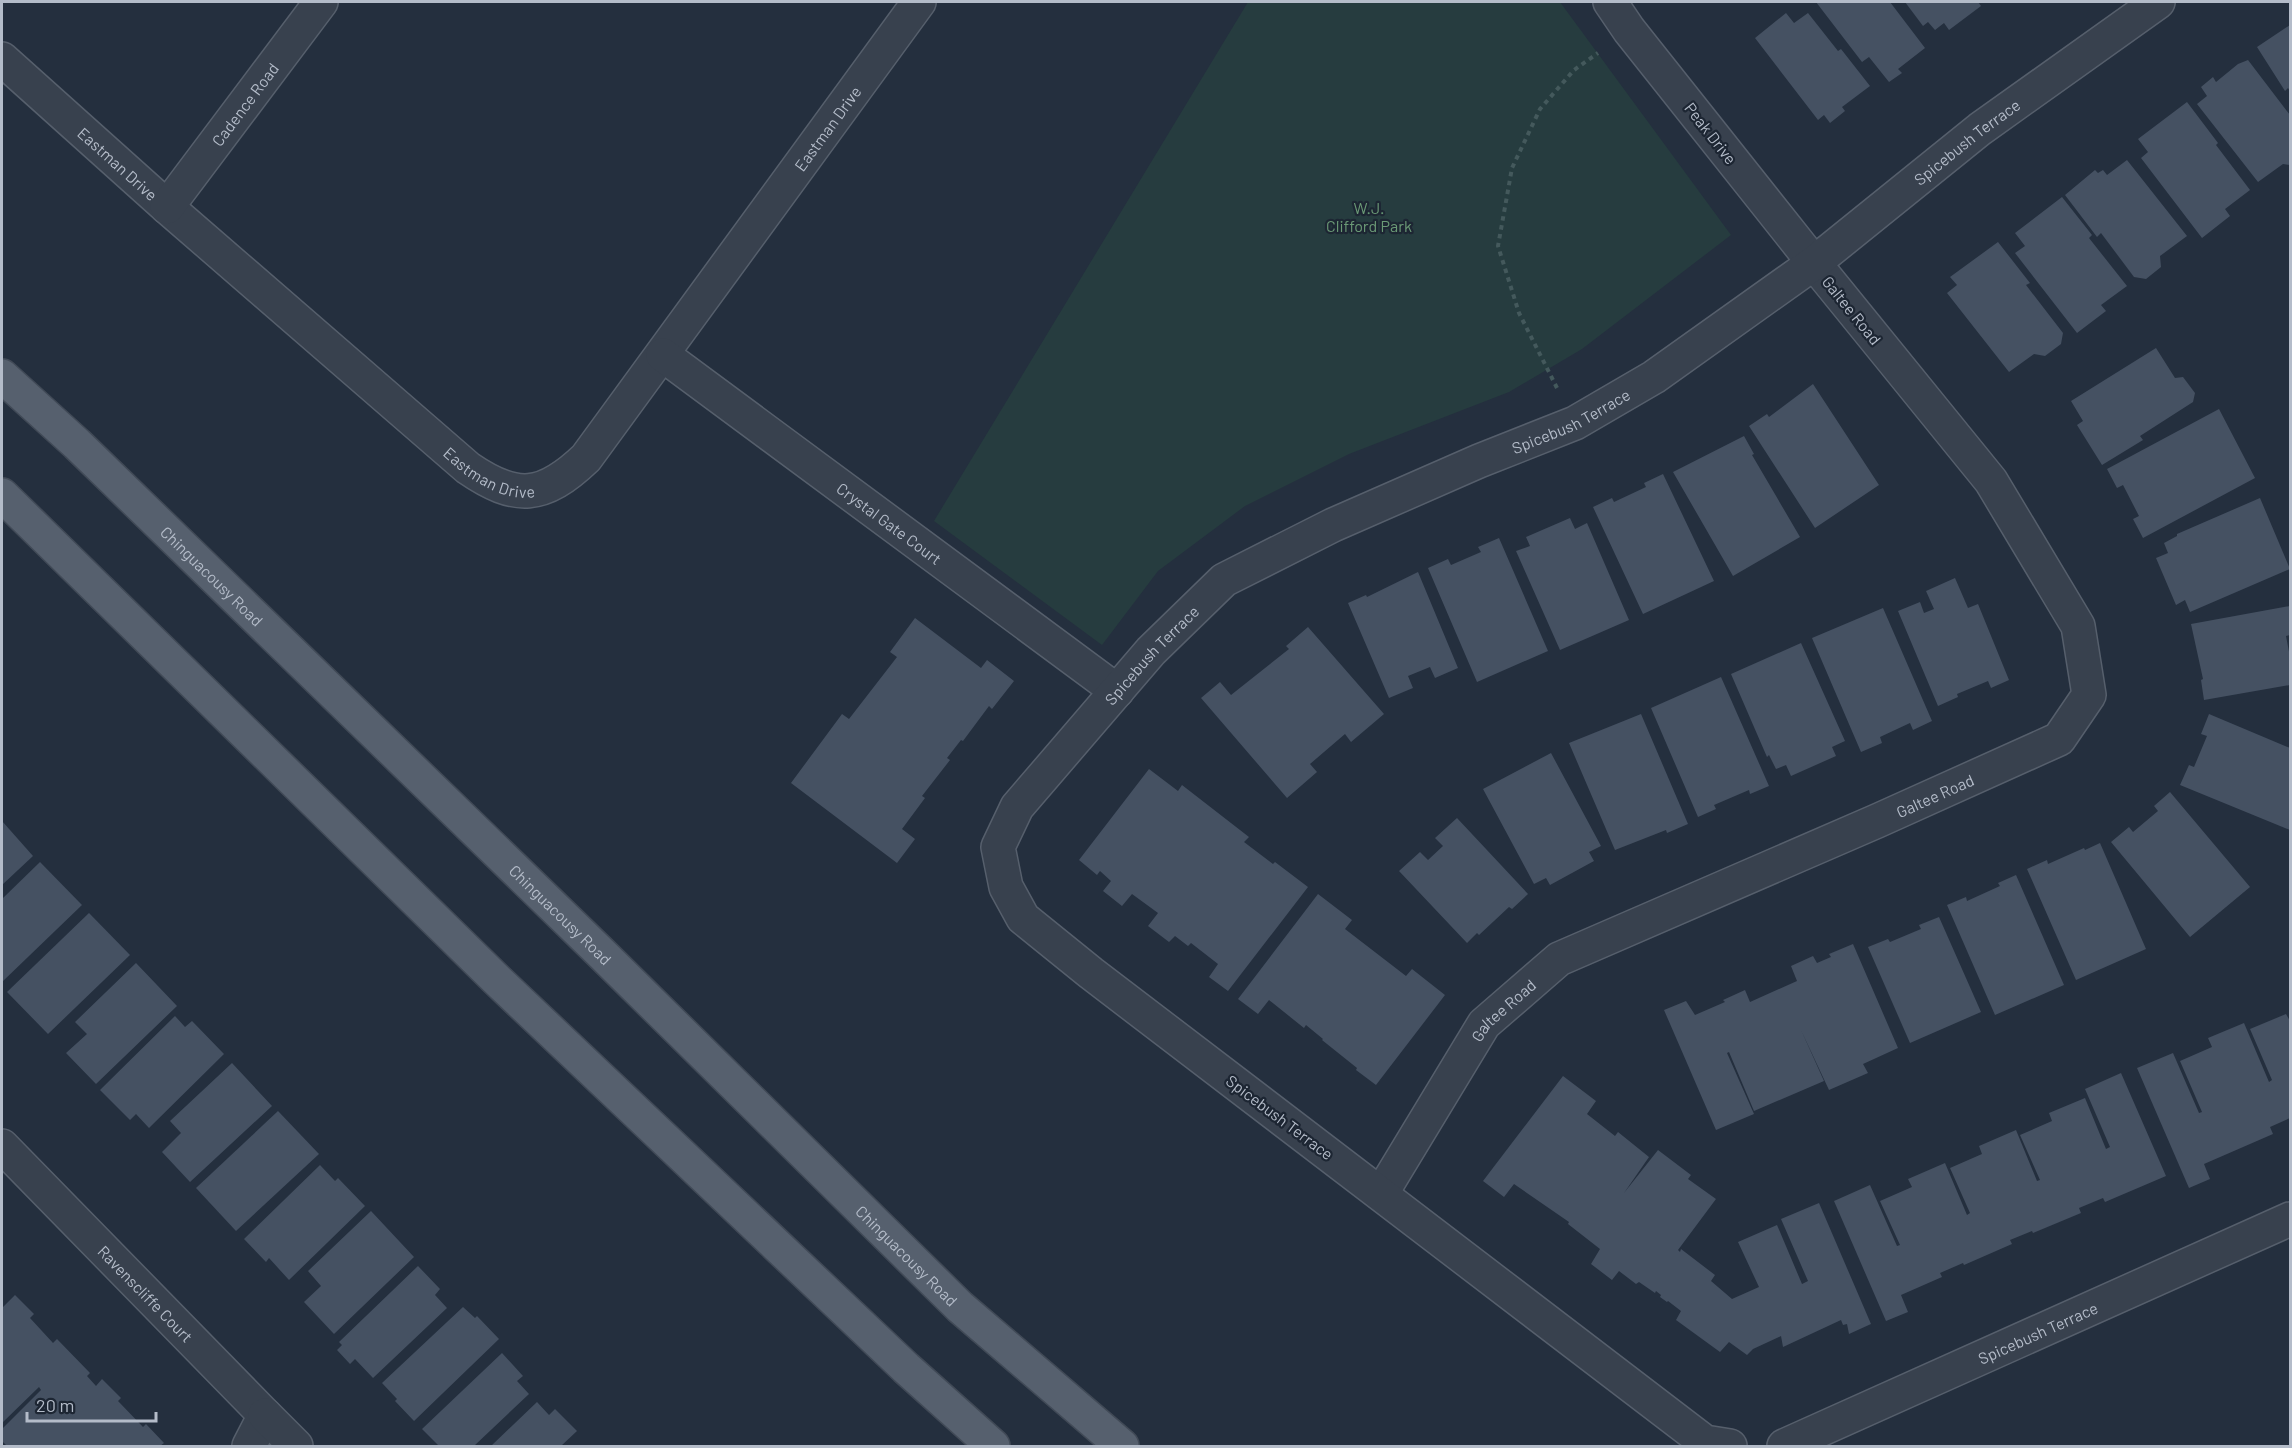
<svg xmlns="http://www.w3.org/2000/svg" width="2292" height="1448" font-family="Barlow,sans-serif">
<style>
.green{fill:#263c3f}
.building{fill:#455162}
.lines{fill:none;stroke-linecap:round;stroke-linejoin:round}
.minor-casing{stroke:#565f6c;stroke-width:36}
.major-casing{stroke:#414a57;stroke-width:36}
.path{stroke:#44595c;stroke-width:4;stroke-dasharray:4.5 4.5;stroke-linecap:butt}
.minor{stroke:#38414e;stroke-width:33}
.major{stroke:#56606e;stroke-width:33}
.labels{text-anchor:middle;dominant-baseline:central;stroke-width:4.5;stroke-linejoin:round;paint-order:stroke}
.street-label{font-size:16px;fill:#b4bcc9;stroke:#1d2633}
.park-label{font-size:16px;fill:#6b9a76;stroke:#1d2633}
</style>
<rect width="100%" height="100%" fill="#242f3e"/>
<polygon class="green" points="1248,2 1560,2 1731,235 1582,349 1509,392 1349,454 1245,506 1158,571 1102,645 934,521"/>
<g class="building">
<polygon points="1816,2 1890,2 1925,48 1898,69 1902,73 1889,82 1869,57 1862,62"/>
<polygon points="1905,2 1978,2 1981,6 1949,30 1944,23 1935,30 1928,22 1923,26"/>
<polygon points="1786,13 1794,23 1808,13 1838,51 1841,49 1870,86 1842,107 1845,111 1830,123 1824,115 1818,120 1755,38"/>
<polygon points="2290,25 2290,91 2288,88 2285,91 2257,47"/>
<polygon points="2248,60 2290,115 2290,165 2283,164 2258,182 2197,104 2207,96 2201,87 2213,77 2216,82 2238,64"/>
<polygon points="2187,102 2218,143 2216,145 2250,190 2225,209 2230,216 2202,238 2141,158 2148,152 2138,139"/>
<polygon points="2127,160 2187,236 2160,256 2161,267 2146,279 2134,277 2101,233 2097,237 2065,195 2095,170 2098,173 2103,170 2107,175"/>
<polygon points="2062,197 2092,235 2089,238 2127,286 2101,305 2106,311 2077,333 2015,253 2025,246 2015,233"/>
<polygon points="1998,242 2030,283 2026,285 2063,333 2061,344 2045,356 2034,354 2009,372 1947,293 1957,285 1950,277"/>
<polygon points="2156,348 2175,378 2183,377 2195,393 2193,402 2140,436 2143,440 2102,465 2077,425 2083,421 2071,401"/>
<polygon points="1813,384 1879,485 1815,528 1749,426 1767,414 1769,417"/>
<polygon points="2219,409 2255,478 2143,538 2133,519 2139,516 2123,485 2117,488 2107,469"/>
<polygon points="1744,436 1754,454 1752,455 1800,537 1733,576 1673,472"/>
<polygon points="1663,474 1714,581 1643,614 1593,507 1612,498 1614,502 1646,487 1644,483"/>
<polygon points="2260,498 2290,569 2190,612 2185,600 2176,605 2156,558 2168,553 2164,543 2177,536 2177,534"/>
<polygon points="1570,518 1575,529 1587,523 1629,620 1560,650 1516,551 1530,546 1526,537"/>
<polygon points="1499,538 1548,651 1477,682 1428,568 1448,559 1451,565 1481,552 1478,547"/>
<polygon points="1418,572 1458,668 1435,678 1430,667 1408,676 1413,688 1389,698 1348,603 1366,595 1367,597"/>
<polygon points="1955,578 1968,608 1978,604 2009,680 1991,688 1988,681 1957,694 1958,697 1938,706 1898,611 1920,602 1924,613 1934,609 1926,591"/>
<polygon points="2290,606 2290,635 2286,636 2290,657 2290,685 2204,700 2201,680 2203,679 2191,624"/>
<polygon points="1883,608 1932,721 1913,730 1910,723 1880,737 1882,743 1861,752 1812,638"/>
<polygon points="915,618 981,668 987,660 1014,681 992,709 989,706 963,741 961,740 947,758 950,760 922,796 925,798 902,829 915,839 897,863 791,783 842,714 849,719 897,657 890,652"/>
<polygon points="1308,627 1384,714 1351,742 1345,734 1310,764 1317,772 1287,798 1201,698 1220,682 1231,695 1289,649 1286,646"/>
<polygon points="1801,643 1845,741 1832,747 1836,756 1791,776 1786,765 1776,769 1769,755 1767,757 1731,674"/>
<polygon points="1721,677 1769,786 1750,794 1749,790 1714,805 1716,809 1698,817 1651,708"/>
<polygon points="1641,714 1688,824 1667,833 1666,830 1615,850 1569,743"/>
<polygon points="2209,714 2290,748 2290,830 2180,785 2189,765 2194,767 2207,736 2201,734"/>
<polygon points="1551,753 1601,846 1589,852 1594,861 1550,885 1546,878 1534,884 1483,789"/>
<polygon points="1149,769 1178,791 1182,785 1249,837 1244,842 1273,864 1275,862 1308,887 1228,991 1209,977 1218,964 1191,943 1188,946 1175,936 1169,942 1148,926 1158,913 1132,894 1122,906 1103,891 1111,881 1100,871 1097,875 1079,860"/>
<polygon points="2170,792 2250,887 2190,937 2111,842 2129,827 2133,832 2158,811 2154,806"/>
<polygon points="1457,818 1528,894 1512,909 1509,907 1479,935 1477,933 1467,943 1399,871 1420,852 1428,860 1443,846 1435,838"/>
<polygon points="2,821 33,856 2,885"/>
<polygon points="2100,843 2146,949 2076,980 2027,869 2047,860 2048,864 2084,848 2085,850"/>
<polygon points="40,862 82,905 2,982 2,899"/>
<polygon points="2016,875 2064,985 1995,1015 1947,905 1966,897 1967,901 2000,886 1998,883"/>
<polygon points="1318,894 1352,920 1345,929 1406,976 1412,969 1445,995 1376,1085 1356,1070 1357,1068 1322,1040 1323,1039 1306,1025 1304,1028 1269,1000 1258,1014 1238,999"/>
<polygon points="89,913 130,955 48,1034 7,992"/>
<polygon points="1939,917 1981,1012 1910,1043 1868,947 1888,939 1890,942 1921,929 1919,925"/>
<polygon points="1853,944 1898,1048 1863,1064 1868,1073 1829,1090 1801,1030 1824,1081 1754,1111 1729,1052 1727,1053 1754,1114 1716,1130 1664,1010 1686,1001 1695,1015 1725,1002 1723,1000 1745,990 1750,1002 1797,981 1791,966 1813,956 1817,963 1831,957 1829,954"/>
<polygon points="136,963 177,1006 96,1084 66,1053 87,1034 75,1022"/>
<polygon points="2286,1014 2290,1021 2290,1118 2270,1127 2273,1134 2204,1164 2210,1179 2189,1188 2137,1068 2173,1053 2199,1113 2202,1112 2180,1061 2212,1047 2208,1038 2244,1023 2269,1082 2272,1080 2250,1029"/>
<polygon points="175,1016 185,1027 192,1021 224,1054 149,1128 136,1114 130,1120 100,1090"/>
<polygon points="232,1063 272,1106 190,1182 162,1152 181,1133 170,1121"/>
<polygon points="2121,1073 2166,1176 2105,1202 2103,1198 2079,1208 2081,1213 2033,1233 2032,1231 2010,1240 2012,1244 1964,1265 1963,1263 1940,1273 1942,1277 1901,1295 1908,1312 1886,1321 1834,1201 1870,1185 1897,1246 1900,1245 1880,1201 1912,1187 1908,1179 1945,1163 1967,1215 1970,1213 1950,1168 1982,1154 1979,1146 2016,1130 2037,1181 2040,1180 2020,1135 2052,1121 2049,1113 2085,1098 2106,1149 2110,1147 2085,1089"/>
<polygon points="1563,1076 1596,1101 1587,1114 1615,1136 1618,1132 1649,1157 1624,1193 1658,1150 1691,1175 1688,1179 1716,1199 1678,1250 1680,1252 1681,1249 1715,1275 1711,1281 1732,1299 1759,1287 1738,1242 1777,1225 1802,1284 1808,1281 1781,1219 1819,1203 1871,1324 1849,1334 1847,1324 1843,1325 1841,1320 1783,1347 1781,1336 1753,1349 1747,1355 1729,1342 1720,1352 1676,1320 1681,1311 1668,1301 1667,1302 1660,1297 1661,1295 1656,1291 1655,1293 1639,1282 1636,1284 1619,1271 1612,1280 1591,1264 1600,1249 1568,1224 1569,1222 1514,1184 1504,1197 1483,1181"/>
<polygon points="278,1111 319,1154 236,1231 196,1188"/>
<polygon points="320,1165 335,1181 338,1178 365,1206 289,1280 269,1258 266,1262 244,1239"/>
<polygon points="371,1211 414,1257 334,1334 304,1302 321,1286 308,1271"/>
<polygon points="418,1266 440,1289 435,1295 447,1308 373,1378 355,1359 350,1364 337,1350 342,1345 339,1342"/>
<polygon points="15,1295 34,1314 30,1318 53,1343 57,1339 90,1373 87,1376 96,1386 102,1379 121,1398 118,1401 143,1427 146,1424 164,1443 160,1446 7,1446 2,1441 2,1429 41,1390 39,1387 2,1423 2,1308"/>
<polygon points="463,1307 475,1318 477,1316 499,1339 414,1421 395,1401 397,1399 382,1383"/>
<polygon points="502,1353 523,1376 517,1381 529,1394 474,1446 443,1446 442,1445 439,1446 422,1429"/>
<polygon points="537,1402 549,1415 555,1409 577,1431 561,1446 491,1446"/>
</g>
<g class="lines">
<g class="minor-casing">
<g id="minor">
<path id="s1" d="M2,59L167,207L468,468C516,501 543,499 586,458L919,2"/>
<path id="s2" d="M167,207L321,2"/>
<path id="s3" d="M663,355L1117,691"/>
<path id="s4" d="M2,1146L265,1415L249,1446"/>
<path id="s5" d="M1381,1194L1484,1024L1559,959L1877,821L2059,739L2089,695L2078,626L1991,481L1814,263L1629,30L1610,2"/>
<polyline points="265,1415 296,1446"/>
<path id="s6" d="M1730,1446L1705,1442L1091,973L1023,918L1006,887L998,847L1017,807L1151,651L1224,580L1333,525L1479,461L1575,423L1654,377L1814,263L1980,129L2158,2"/>
<path id="s7" d="M1784,1446L2290,1219"/>
</g>
</g>
<g class="major-casing">
<g id="major">
<path id="s8" d="M2,376L77,444L600,952L960,1307L1122,1446"/>
<polyline points="2,495 497,980 906,1368 993,1446"/>
</g>
</g>
<polyline class="path" points="1557,388 1519,313 1498,246 1512,168 1540,109 1574,70 1598,53"/>
<use href="#minor" class="minor"/>
<use href="#major" class="major"/>
</g>
<g class="labels">
<g class="street-label">
<text stroke="none"><textPath href="#s2" startOffset="129">Cadence Road</textPath></text>
<text stroke="none"><textPath href="#s1" startOffset="1162">Eastman Drive</textPath></text>
<text transform="translate(1711 133) rotate(52)">Peak Drive</text>
<text stroke="none"><textPath href="#s6" startOffset="2181">Spicebush Terrace</textPath></text>
<text stroke="none"><textPath href="#s1" startOffset="156">Eastman Drive</textPath></text>
<text transform="translate(1852 310) rotate(51)">Galtee Road</text>
<text stroke="none"><textPath href="#s6" startOffset="1695">Spicebush Terrace</textPath></text>
<text stroke="none"><textPath href="#s1" startOffset="642">Eastman Drive</textPath></text>
<text stroke="none"><textPath href="#s3" startOffset="282">Crystal Gate Court</textPath></text>
<text stroke="none"><textPath href="#s8" startOffset="290">Chinguacousy Road</textPath></text>
<text stroke="none"><textPath href="#s6" startOffset="1209">Spicebush Terrace</textPath></text>
<text stroke="none"><textPath href="#s5" startOffset="708">Galtee Road</textPath></text>
<text stroke="none"><textPath href="#s8" startOffset="776">Chinguacousy Road</textPath></text>
<text stroke="none"><textPath href="#s5" startOffset="222">Galtee Road</textPath></text>
<text transform="translate(1280 1117) rotate(37)">Spicebush Terrace</text>
<text stroke="none"><textPath href="#s8" startOffset="1262">Chinguacousy Road</textPath></text>
<text stroke="none"><textPath href="#s4" startOffset="206">Ravenscliffe Court</textPath></text>
<text stroke="none"><textPath href="#s7" startOffset="278">Spicebush Terrace</textPath></text>
</g>
<g class="park-label">
<text x="1369" y="207">W.J.<tspan x="1369" dy="18">Clifford Park</tspan></text>
</g>
</g>
<rect width="2292" height="1448" fill="none" stroke="#b4bcc9" stroke-width="6"/>
<path d="M27 1412v9h129v-9" fill="none" stroke="#b4bcc9" stroke-width="3"/>
<text x="36" y="1412" font-size="18" fill="#b4bcc9" stroke="#1d2633" stroke-width="4.5" paint-order="stroke">20 m</text>
</svg>
